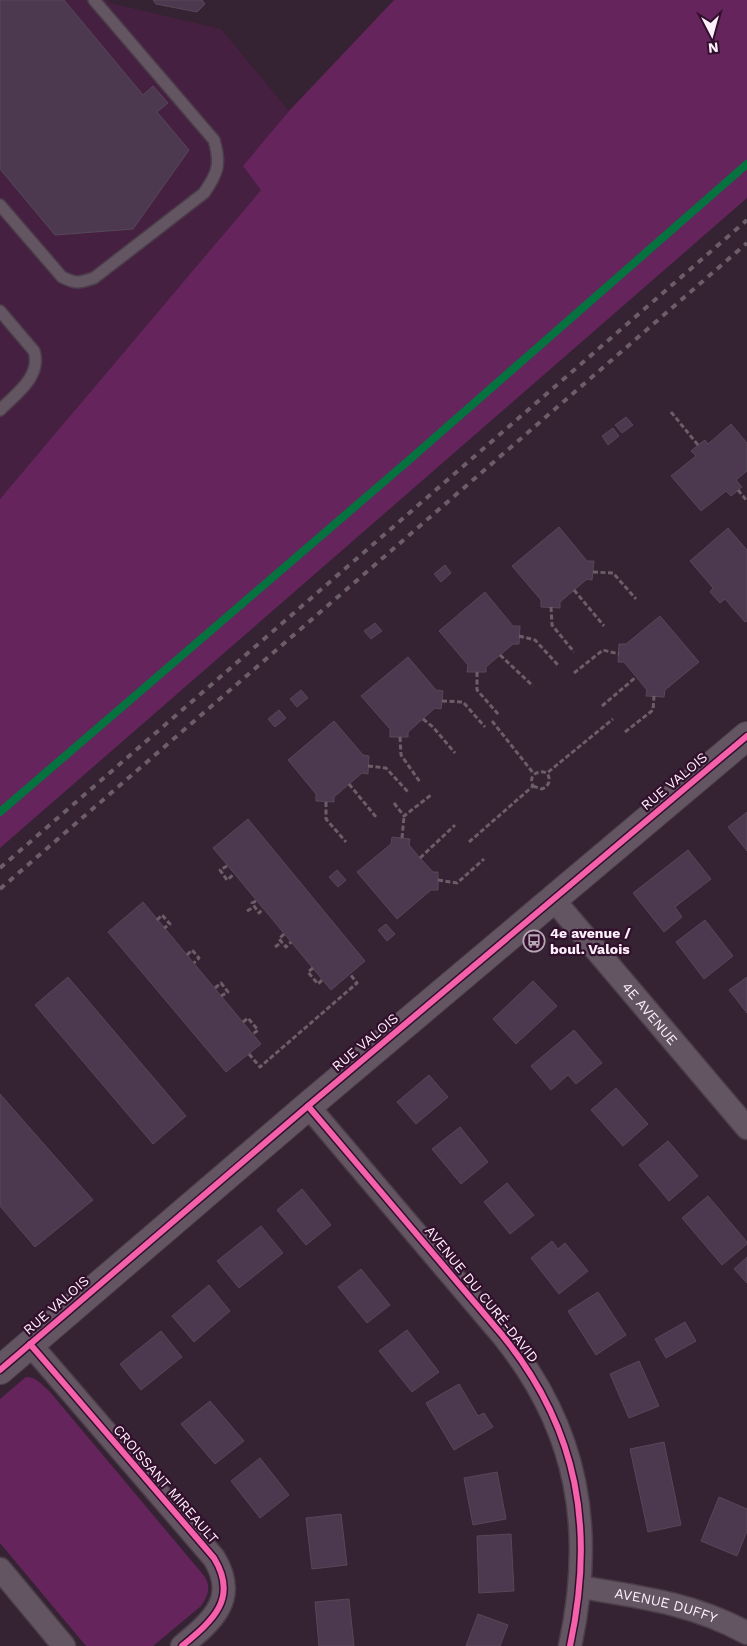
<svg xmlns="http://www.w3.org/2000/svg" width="747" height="1646" font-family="'Work Sans',sans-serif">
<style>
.built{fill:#462041}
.green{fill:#65255c}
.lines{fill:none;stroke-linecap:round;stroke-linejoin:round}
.stream{stroke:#05723f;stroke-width:8}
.building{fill:#4c394f;stroke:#564858}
.service-casing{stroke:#4c3d4a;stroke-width:14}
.minor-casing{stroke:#4c3d4a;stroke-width:25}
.tertiary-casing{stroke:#4c3d4a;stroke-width:30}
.path{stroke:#6b5e68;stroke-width:3;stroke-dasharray:5 2.5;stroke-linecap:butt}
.service{stroke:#635561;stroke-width:11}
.minor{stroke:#635561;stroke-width:22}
.tertiary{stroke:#635561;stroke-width:28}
.rail{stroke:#6b5e69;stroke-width:4;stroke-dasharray:6 6;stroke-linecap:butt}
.cycleway-casing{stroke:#32102d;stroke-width:9}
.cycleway{stroke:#f560ab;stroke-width:6}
.labels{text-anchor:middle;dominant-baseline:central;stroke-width:4.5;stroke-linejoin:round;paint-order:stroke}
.street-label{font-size:14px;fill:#fef0fb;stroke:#32102d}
.poi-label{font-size:14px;font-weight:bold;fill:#fef0fb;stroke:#32102d;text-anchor:start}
</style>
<rect width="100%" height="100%" fill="#352232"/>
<polygon class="built" points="0,0 108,0 110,3 221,29 289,111 244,166 261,190 0,499"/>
<g class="green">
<polygon points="394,0 747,0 747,198 0,848 0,499 261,190 243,166 289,111"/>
<path d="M26,1377C37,1377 42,1385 50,1392L205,1577C211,1588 208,1596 201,1606L153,1646H86L0,1543V1399Z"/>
</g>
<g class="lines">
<polyline class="stream" points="0,812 408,461 747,164"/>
</g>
<g class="building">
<polygon points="0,0 64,0 143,95 153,86 168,103 157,112 189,150 133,229 55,235 0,169"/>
<polygon points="153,0 202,0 205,4 197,12 156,4"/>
<polygon points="626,417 633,425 622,433 615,425"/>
<polygon points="731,424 747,443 747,471 736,480 742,487 731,496 726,491 701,511 671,476 696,456 691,451 698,445 705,440 708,444"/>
<polygon points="613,428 619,436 608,445 602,436"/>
<polygon points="559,527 587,561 594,561 592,580 587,579 560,602 560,608 541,607 541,600 512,566"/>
<polygon points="728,528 747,550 747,621 745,622 725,599 720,603 710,592 713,588 690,561"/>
<polygon points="445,565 451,573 441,582 434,574"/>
<polygon points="485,592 513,626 520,626 519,644 513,644 486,667 486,672 467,672 468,665 439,631"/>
<polygon points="660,616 699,662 665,690 664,697 646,696 647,690 624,662 618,662 619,644 626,644"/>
<polygon points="375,623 382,631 371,639 364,631"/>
<polygon points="408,657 436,690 443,691 441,709 435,708 408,732 408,737 390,737 390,729 361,696"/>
<polygon points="301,690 308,698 297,707 290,699"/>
<polygon points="279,710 286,718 275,727 268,719"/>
<polygon points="334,721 363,755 369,756 368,774 362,773 334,797 334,802 316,801 316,794 288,760"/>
<polygon points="747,812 747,851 728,827"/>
<polygon points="248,819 365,961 331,990 213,848"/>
<polygon points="392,837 410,839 409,845 420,858 433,872 438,872 438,890 431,890 397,919 357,872 391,844"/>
<polygon points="688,850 711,879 675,907 682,917 664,932 633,893"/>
<polygon points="337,870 346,880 338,887 329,877"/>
<polygon points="143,902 261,1044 226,1072 108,932"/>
<polygon points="705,920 733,956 704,979 676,942"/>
<polygon points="386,924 395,934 387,941 378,930"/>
<polygon points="68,977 186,1116 153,1144 35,1005"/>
<polygon points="747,977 747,1013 729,990"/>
<polygon points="533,981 557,1006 516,1044 493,1019"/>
<polygon points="574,1030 602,1063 576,1084 568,1075 551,1090 531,1066"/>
<polygon points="429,1075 448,1097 416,1124 397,1102"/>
<polygon points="616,1088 648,1124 623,1146 591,1110"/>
<polygon points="0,1094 93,1200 35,1247 0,1206"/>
<polygon points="460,1127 488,1162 461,1184 432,1149"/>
<polygon points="668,1141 698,1176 669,1201 639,1165"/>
<polygon points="507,1183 534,1215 510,1234 484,1202"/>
<polygon points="302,1189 331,1225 306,1245 277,1210"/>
<polygon points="708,1196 747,1242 747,1244 722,1265 682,1218"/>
<polygon points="261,1226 283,1253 239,1288 217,1261"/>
<polygon points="552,1241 558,1249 565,1243 588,1271 559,1294 531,1258"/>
<polygon points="747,1257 747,1283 734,1269"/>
<polygon points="361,1269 390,1305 367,1323 338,1287"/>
<polygon points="209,1285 230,1311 194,1342 172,1316"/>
<polygon points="598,1292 626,1335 596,1355 568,1311"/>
<polygon points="685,1322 696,1341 666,1358 655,1339"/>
<polygon points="407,1330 439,1372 412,1392 379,1351"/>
<polygon points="161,1331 182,1357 141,1390 120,1364"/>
<polygon points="639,1361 659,1406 629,1418 610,1374"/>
<polygon points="459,1384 478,1416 484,1413 493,1427 454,1450 426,1403"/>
<polygon points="210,1401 244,1441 215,1464 181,1424"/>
<polygon points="664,1442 681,1525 648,1532 630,1449"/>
<polygon points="260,1458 289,1495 260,1518 231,1481"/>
<polygon points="497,1472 506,1519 473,1525 464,1478"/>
<polygon points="719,1497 747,1509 747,1531 737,1556 701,1541"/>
<polygon points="341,1514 347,1565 312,1569 306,1518"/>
<polygon points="511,1534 514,1591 479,1593 477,1536"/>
<polygon points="349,1599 354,1646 319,1646 315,1602"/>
<polygon points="478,1614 508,1625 500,1646 466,1646"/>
</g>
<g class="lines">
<g class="service-casing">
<g id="service">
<path d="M0,205L62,277C76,284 79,283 94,278L204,193C218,173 221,164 214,140L94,0"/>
<path d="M0,311L34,351C42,376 16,394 0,410"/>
</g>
</g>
<g class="minor-casing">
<g id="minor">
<path id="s1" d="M553,899L747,1128"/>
<path d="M308,1106L503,1336C579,1430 595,1530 570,1646"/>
<path d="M30,1344L214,1558C239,1599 212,1621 182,1646"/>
<polyline points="0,1569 64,1646"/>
<path id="s2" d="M580,1587C640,1597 692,1603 747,1633"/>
</g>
</g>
<g class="tertiary-casing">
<polyline id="tertiary" points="0,1370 308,1106 747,736"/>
</g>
<g class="path">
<polyline points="671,412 698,445"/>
<polyline points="738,490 747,501"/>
<polyline points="593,572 613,573 636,599"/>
<polyline points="574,590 604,626"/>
<polyline points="551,607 552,625 574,652"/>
<polyline points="519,636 535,640 558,665"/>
<polyline points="500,655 533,686"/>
<polyline points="477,672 477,690 499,715"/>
<polyline points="574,673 603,650 619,654"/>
<polyline points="442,701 463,702 485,727"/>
<polyline points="602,706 636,677"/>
<polyline points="423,719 433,727 455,753"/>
<polyline points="492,721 534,774"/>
<polyline points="625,732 653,710 654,696"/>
<polyline points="400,737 401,755 420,782"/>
<polyline points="368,766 386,768 408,792"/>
<polyline points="349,784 376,817"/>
<path d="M533,786L542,789C550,785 551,780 547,773"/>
<polyline points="326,802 326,819 346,842"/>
<polyline points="394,803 404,816 431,795"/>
<polyline points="402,838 404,816"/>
<path d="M469,842L533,786C528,776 537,769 547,773L613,719"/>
<polyline points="420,858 455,825"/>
<polyline points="227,866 220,870 227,880 234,874"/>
<polyline points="438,880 457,883 484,859"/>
<polyline points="256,901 252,903 259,913 263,909"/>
<polyline points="247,911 254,907"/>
<polyline points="157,920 162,915 170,924 164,928"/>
<polyline points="284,934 279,939 286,947 291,942"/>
<polyline points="275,947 282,942"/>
<polyline points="187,955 192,950 199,958 194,963"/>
<polyline points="313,968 308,972 318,984 322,980"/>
<polyline points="215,988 221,983 228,992 221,996"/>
<polyline points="243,1022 248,1018 258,1030 253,1034"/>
<polyline points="249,1054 260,1067 357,983 350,974"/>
</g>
<use href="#service" class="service"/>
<use href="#minor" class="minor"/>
<use href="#tertiary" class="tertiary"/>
<g class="rail">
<polyline points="0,868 747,220"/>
<polyline points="0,889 747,243"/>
</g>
<g class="cycleway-casing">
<g id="cycleway">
<path d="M308,1106L503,1336C579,1430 595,1530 570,1646"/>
<path d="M30,1344L214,1558C239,1599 212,1621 182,1646"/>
<polyline points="0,1370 308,1106 747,736"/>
</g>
</g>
<use href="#cycleway" class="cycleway"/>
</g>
<defs>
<g id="bus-ring" transform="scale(1.125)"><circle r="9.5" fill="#32102d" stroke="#b8a8b5" stroke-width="1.5"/><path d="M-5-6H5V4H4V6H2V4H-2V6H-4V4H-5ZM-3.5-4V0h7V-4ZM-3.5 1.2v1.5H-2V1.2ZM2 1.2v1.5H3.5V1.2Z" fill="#b8a8b5"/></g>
</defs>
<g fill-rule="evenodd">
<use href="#bus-ring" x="534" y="941"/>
</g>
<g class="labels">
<g class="street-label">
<text transform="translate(674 781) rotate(-40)">RUE VALOIS</text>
<text stroke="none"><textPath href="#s1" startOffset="150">4E AVENUE</textPath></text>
<text transform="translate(365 1042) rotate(-40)">RUE VALOIS</text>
<text transform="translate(482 1294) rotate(51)">AVENUE DU CURÉ-DAVID</text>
<text transform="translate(56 1305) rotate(-41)">RUE VALOIS</text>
<text transform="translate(166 1484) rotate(49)">CROISSANT MIREAULT</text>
<text stroke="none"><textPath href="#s2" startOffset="88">AVENUE DUFFY</textPath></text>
</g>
<g class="poi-label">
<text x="550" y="933">4e avenue /<tspan x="550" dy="16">boul. Valois</tspan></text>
</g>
</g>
<g transform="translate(712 35) rotate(174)" stroke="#32102d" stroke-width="4" paint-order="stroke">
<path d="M0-4L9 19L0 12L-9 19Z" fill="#fef0fb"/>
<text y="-8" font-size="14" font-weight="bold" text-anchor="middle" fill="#fef0fb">N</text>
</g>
</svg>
